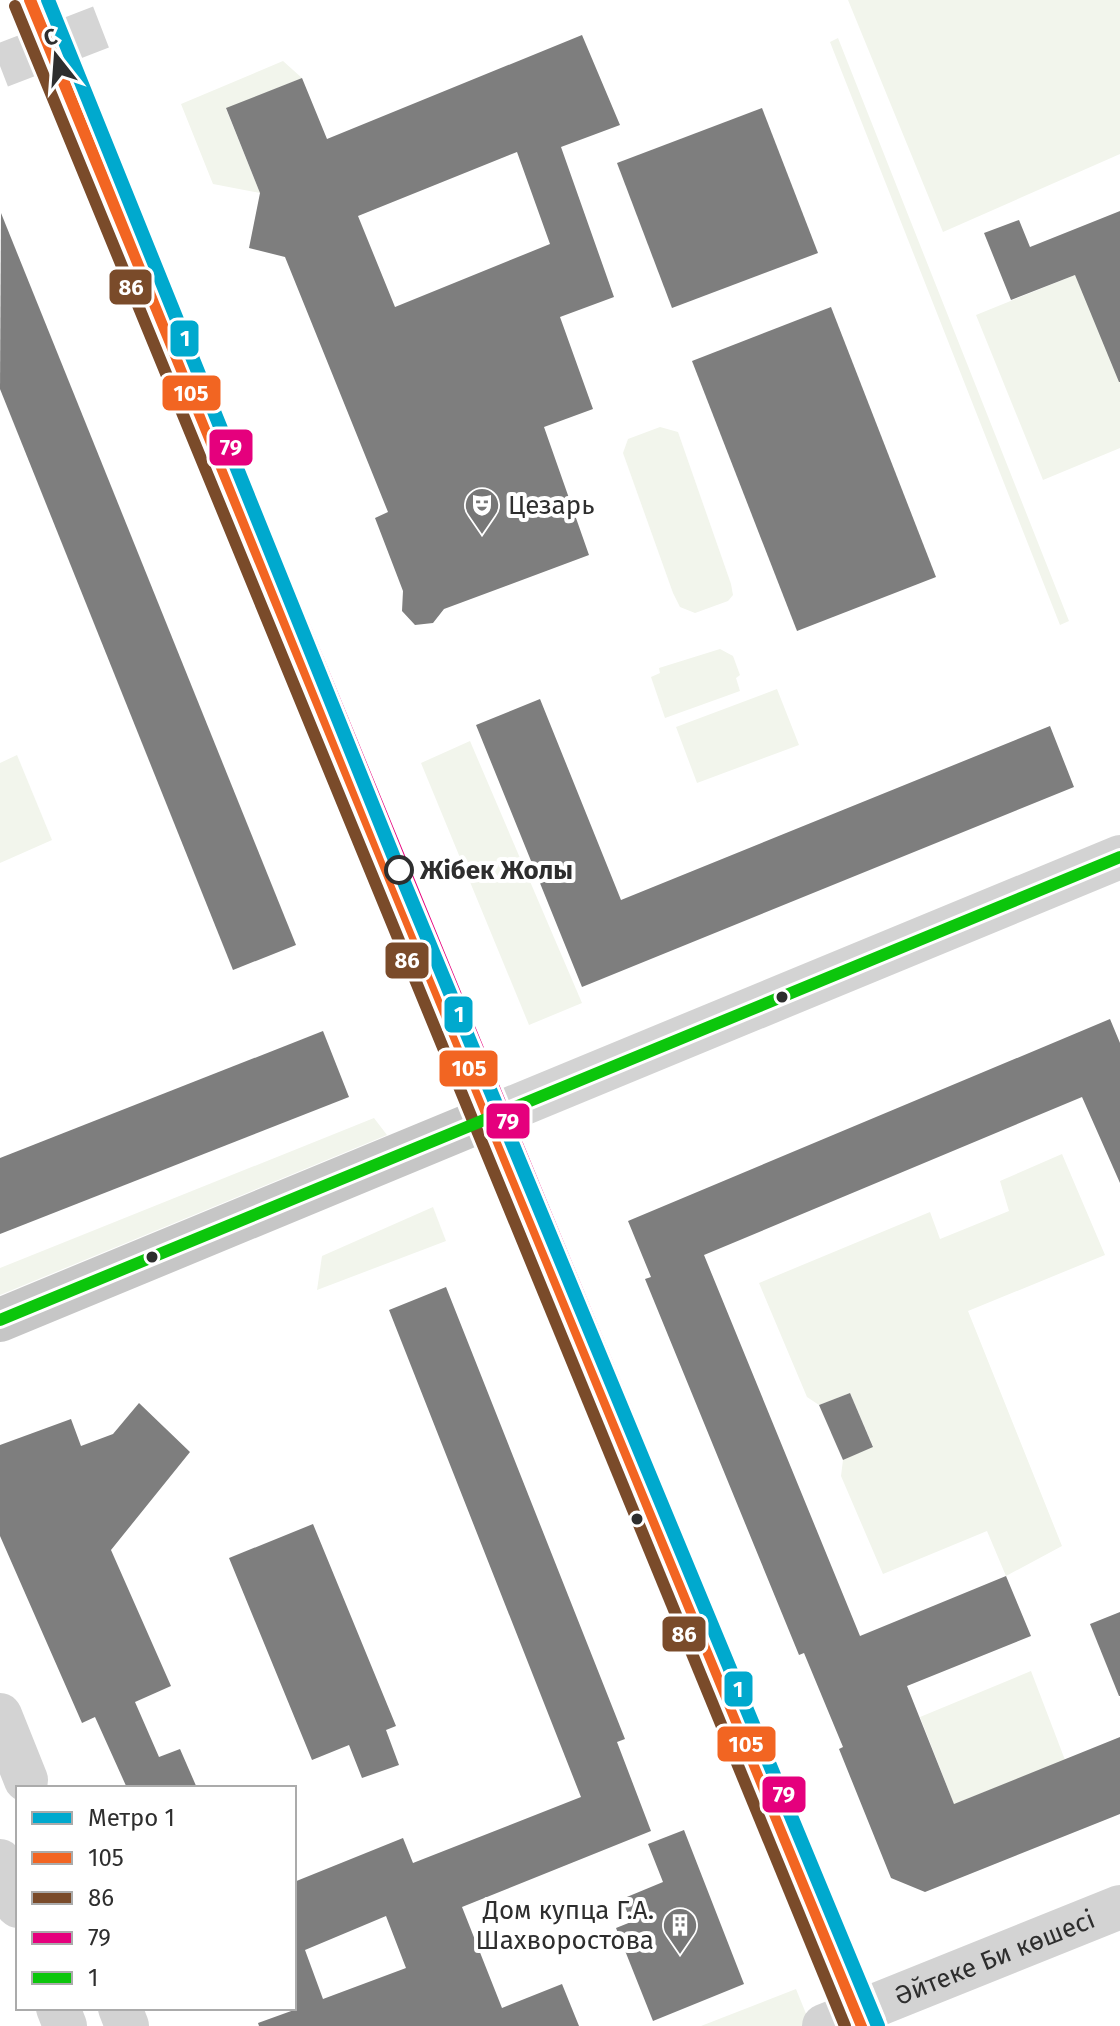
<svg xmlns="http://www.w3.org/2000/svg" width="1120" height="2026" font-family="'Fira Sans',sans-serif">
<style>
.green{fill:#f2f5ec}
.building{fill:#7e7e7e;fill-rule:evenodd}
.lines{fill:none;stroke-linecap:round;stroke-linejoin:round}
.minor-tunnel{stroke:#d5d5d5;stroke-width:44;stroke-dasharray:44 22;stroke-linecap:butt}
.minor{stroke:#d3d3d3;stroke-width:44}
.major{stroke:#c6c6c6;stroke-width:44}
.major-bridge{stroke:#c6c6c6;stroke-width:44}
.bus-1-casing{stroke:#fff;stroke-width:18}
.bus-2-casing{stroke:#fff;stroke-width:18}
.bus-3-casing{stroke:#fff;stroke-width:18}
.bus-4-casing{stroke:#fff;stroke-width:18}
.bus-1{stroke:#f26522;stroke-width:12}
.bus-2{stroke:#7a4b2a;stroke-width:12}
.bus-3{stroke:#e5007d;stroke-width:12}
.bus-4{stroke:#0cc60c;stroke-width:12}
.metro-1-casing{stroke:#fff;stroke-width:20}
.metro-1{stroke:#00a9ce;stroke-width:14}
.stop-dot{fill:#fff;stroke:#2e2e2e;stroke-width:4}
.bus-dot{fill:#2e2e2e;stroke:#fff;stroke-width:3}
.labels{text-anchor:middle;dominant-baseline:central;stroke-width:8;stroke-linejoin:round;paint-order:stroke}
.poi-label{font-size:26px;fill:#2e2e2e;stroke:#fff;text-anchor:start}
.stop-label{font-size:26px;font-weight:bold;fill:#2e2e2e;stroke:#fff;text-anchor:start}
.street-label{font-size:26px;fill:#2e2e2e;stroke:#fff}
.line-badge{stroke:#fff;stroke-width:3}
.badge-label{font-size:22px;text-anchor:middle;font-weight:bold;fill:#fff}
</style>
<rect width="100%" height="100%" fill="#fff"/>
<g class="green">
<polygon points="848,0 1120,0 1120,154 943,232"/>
<polygon points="838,38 1069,621 1060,625 830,42"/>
<polygon points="283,61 302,78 226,109 260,193 213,184 181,104"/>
<polygon points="1075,275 1120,356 1120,448 1043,480 976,315"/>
<polygon points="660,427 678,432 731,584 733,595 728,601 695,613 680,607 673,593 623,453 628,439"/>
<polygon points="720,649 733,656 740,675 736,678 740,691 665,718 651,677 660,673 659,668"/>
<polygon points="777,689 799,745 697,783 676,727"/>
<polygon points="470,741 582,1003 529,1025 421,763"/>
<polygon points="17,755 52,840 0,863 0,763"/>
<polygon points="374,1118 387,1135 0,1295 0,1268"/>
<polygon points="1062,1154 1105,1255 968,1311 1062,1546 1006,1576 987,1531 883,1574 841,1476 843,1460 873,1446 850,1393 819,1405 807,1397 759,1283 930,1212 940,1239 1009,1211 1000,1181"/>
<polygon points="433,1207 446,1241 317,1290 322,1256"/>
<polygon points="1031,1671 1065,1760 954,1804 920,1717"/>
<polygon points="796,1989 811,2026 701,2026"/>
</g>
<g class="building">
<path d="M582,35L620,125L561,147L614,297L560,317L593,409L544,427L589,555L444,609L433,623L415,625L402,611L403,591L375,518L388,512L285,257L249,248L260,193L226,108L302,78L327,139ZM517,152L550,244L395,307L358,216Z"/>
<polygon points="762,108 818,253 672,308 617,163"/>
<polygon points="1120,211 1120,382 1119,382 1075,275 1011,300 984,233 1019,220 1030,247"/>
<polygon points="1,213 296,945 233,970 0,389"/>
<polygon points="831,307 936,577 797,631 692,361"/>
<polygon points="540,699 621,900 1050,726 1074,787 582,987 476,725"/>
<polygon points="1110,1019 1120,1043 1120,1183 1082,1097 704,1255 860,1636 1006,1576 1031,1636 907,1686 954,1804 1120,1737 1120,1814 925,1892 891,1878 839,1749 843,1747 804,1653 799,1655 645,1279 651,1277 628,1221"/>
<polygon points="323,1031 349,1097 0,1234 0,1158"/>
<path d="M446,1287L625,1739L617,1742L651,1831L462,1907L502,2008L562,1984L579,2026H259L258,2023L294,2010V1882L403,1838L413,1863L581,1797L389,1310ZM386,1916L406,1968L323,1999L305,1950Z"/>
<polygon points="850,1393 873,1447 843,1460 819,1405"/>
<polygon points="139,1403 190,1452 111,1550 171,1686 135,1702 159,1757 180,1749 197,1788 127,1788 95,1717 82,1723 0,1536 0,1445 71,1419 81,1446 113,1434"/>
<polygon points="313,1524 396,1726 386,1730 399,1765 362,1778 349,1745 312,1760 229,1558"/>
<polygon points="1120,1612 1120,1696 1119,1696 1090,1624"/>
<polygon points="684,1830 744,1984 653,2021 616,1928 631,1922 622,1899 663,1882 648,1844"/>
</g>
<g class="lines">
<polyline class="minor-tunnel" points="0,66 101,27"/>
<g class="minor">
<polyline points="488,1118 1120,857"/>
<polyline points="0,1715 26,1780"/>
<polyline points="0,1861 18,1906"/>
<polyline points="58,2008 65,2026"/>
<polyline points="120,2008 127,2026"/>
<path id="s1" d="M824,2026L1120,1907"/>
</g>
<g class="major">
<polyline points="115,207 862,2026"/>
<polyline points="0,1320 488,1118"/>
</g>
<polyline class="major-bridge" points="30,0 115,207"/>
<g class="bus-1-casing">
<polyline id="bus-1" points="30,0 862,2026"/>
</g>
<g class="bus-2-casing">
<polyline id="bus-2" points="15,6 845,2026"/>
</g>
<g class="bus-3-casing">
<polyline id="bus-3" points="47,0 877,2020"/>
</g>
<g class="bus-4-casing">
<polyline id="bus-4" points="0,1320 1120,857"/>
</g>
<use href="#bus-1" class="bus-1"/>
<use href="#bus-2" class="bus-2"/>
<use href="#bus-3" class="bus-3"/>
<use href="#bus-4" class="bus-4"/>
<g class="metro-1-casing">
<polyline id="metro-1" points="48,0 399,870 878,2026"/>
</g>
<use href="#metro-1" class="metro-1"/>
</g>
<defs>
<g id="theatre-pin" transform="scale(1.8)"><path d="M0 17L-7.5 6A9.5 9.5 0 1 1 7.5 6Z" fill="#777" stroke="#fff"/><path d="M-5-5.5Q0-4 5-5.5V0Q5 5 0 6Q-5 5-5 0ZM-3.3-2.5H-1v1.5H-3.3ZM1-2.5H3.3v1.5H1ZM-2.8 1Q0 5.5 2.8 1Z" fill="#fff"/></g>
<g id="building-pin" transform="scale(1.8)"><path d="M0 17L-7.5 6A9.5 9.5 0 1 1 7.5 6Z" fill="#777" stroke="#fff"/><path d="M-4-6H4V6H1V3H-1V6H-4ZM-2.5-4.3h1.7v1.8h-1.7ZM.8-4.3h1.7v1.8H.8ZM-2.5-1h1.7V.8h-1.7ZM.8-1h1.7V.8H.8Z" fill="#fff"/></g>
</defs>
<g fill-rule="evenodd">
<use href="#theatre-pin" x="482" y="505"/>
<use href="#building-pin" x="680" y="1925"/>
</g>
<circle class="stop-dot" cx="399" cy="870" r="13"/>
<g class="bus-dot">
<circle cx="782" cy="997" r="7"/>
<circle cx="152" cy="1257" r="7"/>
<circle cx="637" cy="1519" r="7"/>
</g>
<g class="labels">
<g class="poi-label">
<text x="508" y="505">Цезарь</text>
<text x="654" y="1910" text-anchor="end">Дом купца Г.А.<tspan x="654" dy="30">Шахворостова</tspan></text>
</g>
<g class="stop-label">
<text x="420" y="870">Жібек Жолы</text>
</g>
<g class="street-label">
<text stroke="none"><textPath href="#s1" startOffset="184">Әйтеке Би көшесі</textPath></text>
</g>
</g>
<g class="line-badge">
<rect x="108" y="268" width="45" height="38" rx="8" fill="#7a4b2a"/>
<rect x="169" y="319" width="31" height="39" rx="8" fill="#00a9ce"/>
<rect x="161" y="374" width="61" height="38" rx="8" fill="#f26522"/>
<rect x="208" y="428" width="46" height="39" rx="8" fill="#e5007d"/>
<rect x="384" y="941" width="46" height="39" rx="8" fill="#7a4b2a"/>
<rect x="443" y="995" width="31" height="39" rx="8" fill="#00a9ce"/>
<rect x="438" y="1049" width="61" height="39" rx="8" fill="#f26522"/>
<rect x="485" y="1102" width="46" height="38" rx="8" fill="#e5007d"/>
<rect x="661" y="1615" width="46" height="38" rx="8" fill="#7a4b2a"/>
<rect x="723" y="1670" width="31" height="38" rx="8" fill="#00a9ce"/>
<rect x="716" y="1725" width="61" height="38" rx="8" fill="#f26522"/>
<rect x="761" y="1775" width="46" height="39" rx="8" fill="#e5007d"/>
</g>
<g class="badge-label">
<text x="131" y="295">86</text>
<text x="185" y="346">1</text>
<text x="191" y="401">105</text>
<text x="231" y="455">79</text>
<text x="407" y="968">86</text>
<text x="459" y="1022">1</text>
<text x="469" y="1076">105</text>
<text x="508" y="1129">79</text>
<text x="684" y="1642">86</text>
<text x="738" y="1697">1</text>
<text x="746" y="1752">105</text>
<text x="784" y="1802">79</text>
</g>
<rect x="16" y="1786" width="280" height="224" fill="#ffffff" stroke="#ababab" stroke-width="2"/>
<rect x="32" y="1812" width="40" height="12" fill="#00a9ce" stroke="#ababab" stroke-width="2"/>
<text x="88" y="1826" font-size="24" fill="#2e2e2e">Метро 1</text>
<rect x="32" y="1852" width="40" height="12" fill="#f26522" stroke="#ababab" stroke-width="2"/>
<text x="88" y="1866" font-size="24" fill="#2e2e2e">105</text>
<rect x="32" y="1892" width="40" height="12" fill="#7a4b2a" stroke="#ababab" stroke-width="2"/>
<text x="88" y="1906" font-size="24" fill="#2e2e2e">86</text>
<rect x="32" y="1932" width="40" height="12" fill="#e5007d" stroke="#ababab" stroke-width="2"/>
<text x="88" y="1946" font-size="24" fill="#2e2e2e">79</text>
<rect x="32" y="1972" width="40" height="12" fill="#0cc60c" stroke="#ababab" stroke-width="2"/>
<text x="88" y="1986" font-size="24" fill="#2e2e2e">1</text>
<g transform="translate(56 56) rotate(343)" stroke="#ffffff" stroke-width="6" paint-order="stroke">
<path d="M0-6L14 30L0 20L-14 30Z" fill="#2e2e2e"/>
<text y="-12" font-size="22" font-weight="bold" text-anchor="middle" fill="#2e2e2e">С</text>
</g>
</svg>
